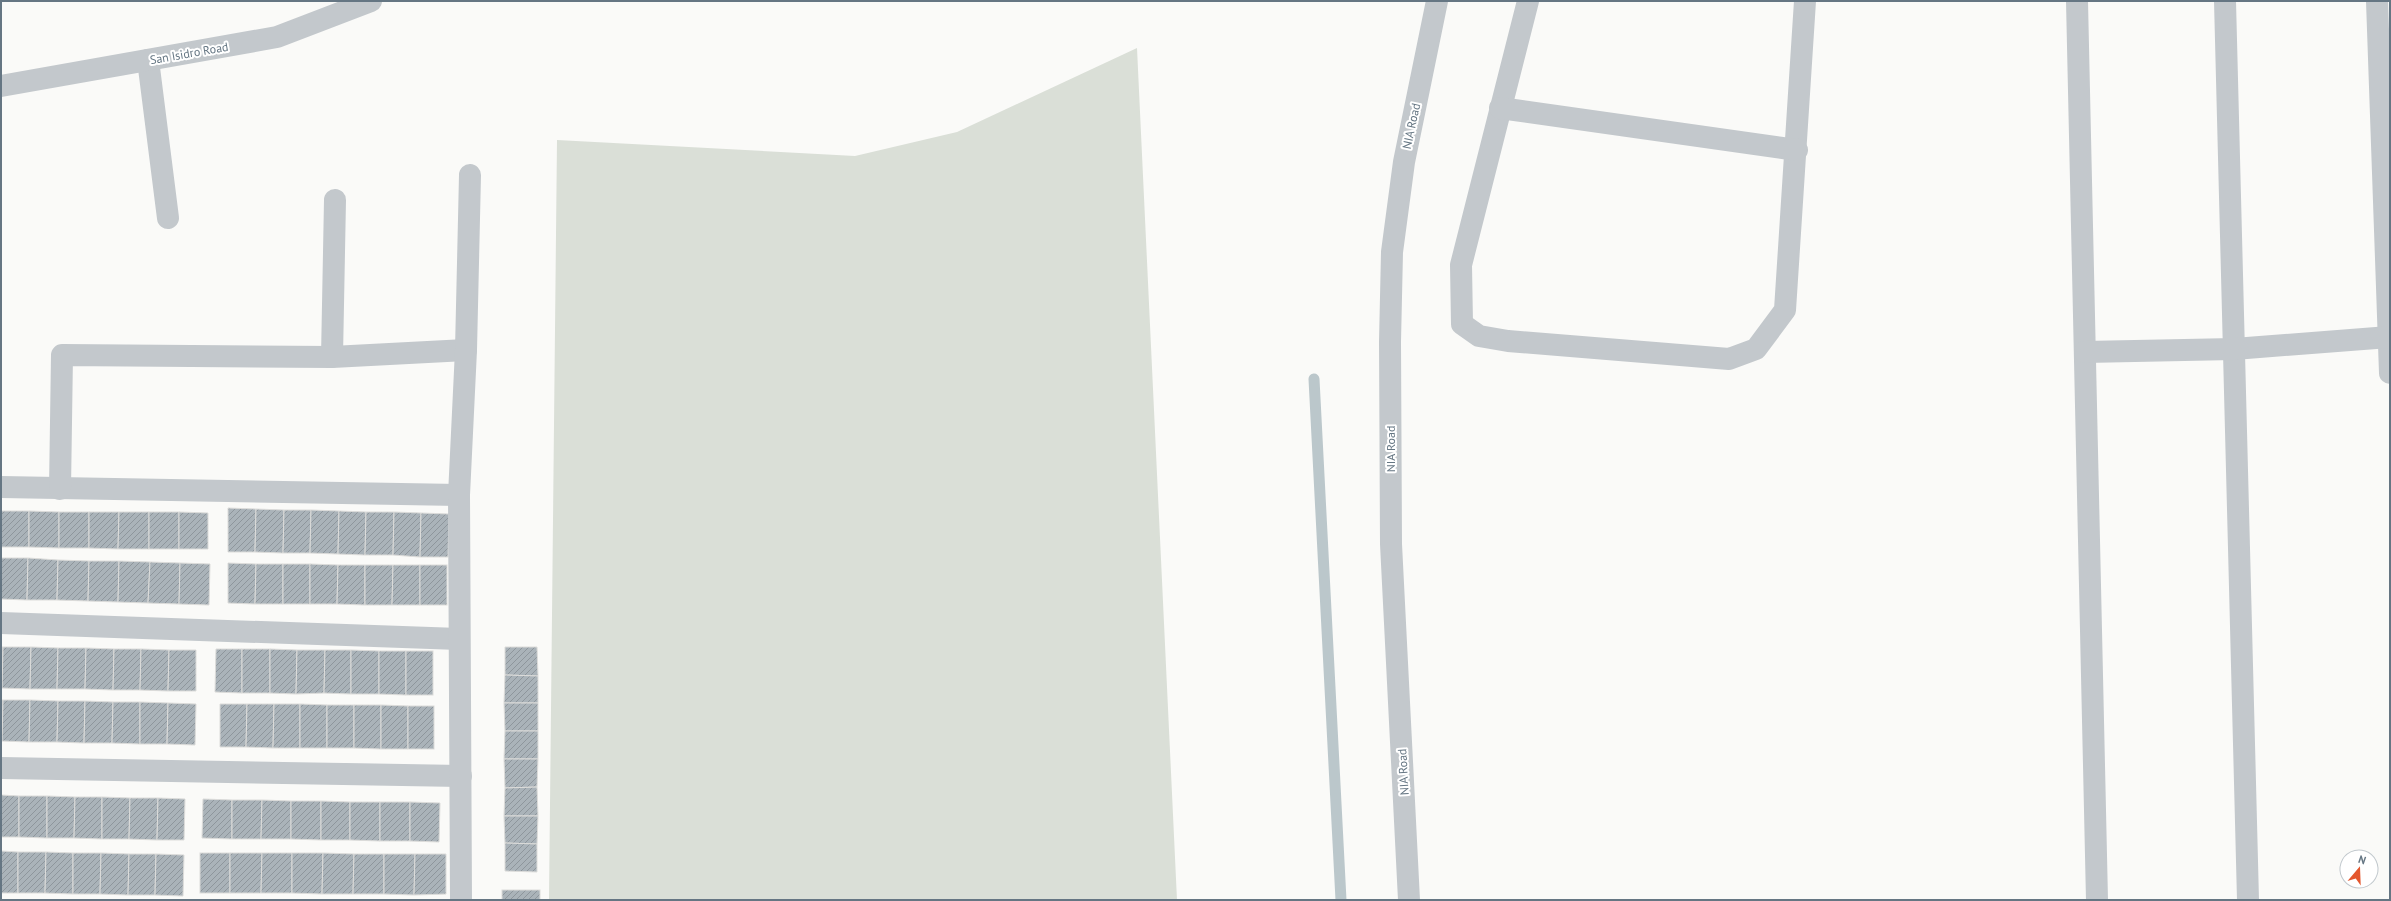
<svg xmlns="http://www.w3.org/2000/svg" width="2391" height="901" font-family="'PT Sans',sans-serif">
<style>
.grass{fill:#dadfd7}
.lines{fill:none;stroke-linecap:round;stroke-linejoin:round}
.stream{stroke:#bbc7cb;stroke-width:11}
.building{fill:url(#building-hatch);stroke:#dcdcda}
.minor{stroke:#c3c8cc;stroke-width:22}
.labels{text-anchor:middle;dominant-baseline:central;stroke-width:4;stroke-linejoin:round;paint-order:stroke}
.street-label{font-size:12px;fill:#657683;stroke:#fff}
</style>
<defs>
<pattern id="building-hatch" width="6" height="6" patternUnits="userSpaceOnUse"><rect width="6" height="6" fill="#aab3b9"/><path d="M-1 1l2-2M0 6l6-6M5 7l2-2" fill="none" stroke="#8e969c"/></pattern>
</defs>
<rect width="100%" height="100%" fill="#fafaf8"/>
<polygon class="grass" points="1137,48 1177,900 549,900 557,140 855,156 957,132"/>
<g class="lines">
<polyline class="stream" points="1314,379 1341,900"/>
</g>
<g class="building">
<polygon points="228,508 256,509 255,552 228,552"/>
<polygon points="256,509 284,510 283,553 255,552"/>
<polygon points="284,510 311,510 310,553 283,553"/>
<polygon points="311,510 339,511 338,554 310,553"/>
<rect x="1" y="511" width="28" height="36"/>
<polygon points="29,511 59,512 59,548 29,547"/>
<polygon points="339,511 366,512 365,555 338,554"/>
<rect x="59" y="512" width="30" height="36"/>
<polygon points="89,512 119,512 118,549 89,548"/>
<polygon points="119,512 149,512 149,549 118,549"/>
<rect x="149" y="512" width="30" height="37"/>
<polygon points="179,512 208,513 208,549 179,549"/>
<polygon points="366,512 394,512 393,555 365,555"/>
<polygon points="394,512 421,513 420,557 393,555"/>
<polygon points="421,513 449,514 448,557 420,557"/>
<polygon points="1,558 28,558 27,600 1,599"/>
<polygon points="28,558 58,560 57,600 27,600"/>
<polygon points="58,560 89,561 88,601 57,600"/>
<polygon points="89,561 119,561 118,602 88,601"/>
<polygon points="119,561 150,562 148,603 118,602"/>
<polygon points="150,562 180,563 179,604 148,603"/>
<polygon points="180,563 210,564 209,605 179,604"/>
<polygon points="228,563 256,564 255,604 228,603"/>
<polygon points="256,564 283,564 283,604 255,604"/>
<rect x="283" y="564" width="27" height="40"/>
<polygon points="310,564 338,565 337,604 310,604"/>
<polygon points="338,565 365,565 365,605 337,604"/>
<polygon points="365,565 393,565 392,605 365,605"/>
<polygon points="393,565 420,565 420,605 392,605"/>
<rect x="420" y="565" width="27" height="40"/>
<polygon points="1,647 3,647 2,688 1,688"/>
<polygon points="3,647 31,647 30,689 2,688"/>
<polygon points="31,647 58,648 57,689 30,689"/>
<polygon points="505,647 537,647 538,676 505,675"/>
<polygon points="58,648 86,648 85,689 57,689"/>
<polygon points="86,648 114,649 113,690 85,689"/>
<polygon points="114,649 141,649 140,690 113,690"/>
<polygon points="141,649 169,650 168,691 140,690"/>
<polygon points="216,649 242,649 242,693 215,692"/>
<rect x="242" y="649" width="28" height="44"/>
<polygon points="270,649 297,650 296,694 270,693"/>
<polygon points="169,650 196,650 196,691 168,691"/>
<polygon points="297,650 325,650 324,693 296,694"/>
<polygon points="325,650 351,650 351,694 324,693"/>
<polygon points="351,650 379,651 379,694 351,694"/>
<polygon points="379,651 406,651 406,695 379,694"/>
<rect x="406" y="651" width="27" height="44"/>
<polygon points="505,675 538,676 538,703 504,703"/>
<polygon points="1,700 3,700 2,741 1,741"/>
<polygon points="3,700 30,700 29,742 2,741"/>
<polygon points="30,700 58,701 57,742 29,742"/>
<polygon points="58,701 85,701 84,743 57,742"/>
<polygon points="85,701 113,702 112,743 84,743"/>
<polygon points="113,702 140,702 140,744 112,743"/>
<polygon points="140,702 168,703 167,744 140,744"/>
<polygon points="168,703 196,704 195,745 167,744"/>
<polygon points="504,703 538,703 538,731 505,731"/>
<polygon points="220,704 247,704 246,747 220,747"/>
<polygon points="247,704 274,704 273,748 246,747"/>
<polygon points="274,704 300,704 300,748 273,748"/>
<polygon points="300,704 327,705 327,748 300,748"/>
<rect x="327" y="705" width="27" height="43"/>
<polygon points="354,705 381,705 381,749 354,748"/>
<polygon points="381,705 408,706 408,749 381,749"/>
<rect x="408" y="706" width="26" height="43"/>
<polygon points="505,731 538,731 538,759 504,759"/>
<polygon points="504,759 538,759 537,787 505,788"/>
<polygon points="537,787 538,816 504,816 505,788"/>
<polygon points="1,795 19,796 19,837 1,837"/>
<polygon points="19,796 47,796 47,838 19,837"/>
<polygon points="47,796 75,797 74,838 47,838"/>
<polygon points="75,797 102,797 102,839 74,838"/>
<polygon points="102,797 130,798 129,839 102,839"/>
<polygon points="130,798 158,798 157,840 129,839"/>
<polygon points="158,798 185,799 184,840 157,840"/>
<polygon points="203,799 232,800 232,839 202,838"/>
<polygon points="232,800 262,800 261,839 232,839"/>
<polygon points="262,800 291,801 291,839 261,839"/>
<polygon points="291,801 321,801 321,840 291,839"/>
<polygon points="321,801 350,802 350,840 321,840"/>
<polygon points="350,802 380,802 380,841 350,840"/>
<rect x="380" y="802" width="30" height="39"/>
<polygon points="410,802 440,803 439,842 410,841"/>
<polygon points="504,816 538,816 537,844 505,843"/>
<polygon points="505,843 537,844 537,872 505,871"/>
<polygon points="1,851 18,852 18,893 1,893"/>
<polygon points="18,852 46,852 45,893 18,893"/>
<polygon points="46,852 73,853 73,894 45,893"/>
<polygon points="73,853 101,853 100,894 73,894"/>
<polygon points="101,853 129,854 128,895 100,894"/>
<rect x="200" y="853" width="30" height="40"/>
<polygon points="230,853 262,853 261,893 230,893"/>
<polygon points="262,853 292,853 292,893 261,893"/>
<polygon points="292,853 323,853 322,894 292,893"/>
<polygon points="323,853 354,854 353,894 322,894"/>
<polygon points="129,854 156,854 155,895 128,895"/>
<polygon points="156,854 184,855 183,896 155,895"/>
<polygon points="354,854 384,854 384,894 353,894"/>
<polygon points="384,854 415,854 414,895 384,894"/>
<polygon points="415,854 446,854 446,894 414,895"/>
<rect x="502" y="890" width="38" height="10"/>
</g>
<g class="lines">
<g class="minor">
<polyline points="1528,1 1461,265 1462,324 1479,336 1508,341 1729,359 1756,349 1785,310 1805,1"/>
<polyline points="2077,1 2097,900"/>
<polyline points="2225,1 2248,900"/>
<polyline points="2377,1 2390,373"/>
<polyline points="148,60 168,218"/>
<polyline points="1,86 277,37 371,1"/>
<polyline points="1500,108 1797,150"/>
<polyline points="2085,352 2234,349 2389,337"/>
<polyline points="332,357 335,200"/>
<polyline points="1,487 459,495"/>
<polyline points="60,489 62,355 332,357 466,350"/>
<polyline points="1,623 459,639"/>
<polyline points="1,768 461,776"/>
<polyline points="461,900 459,495 466,350 470,175"/>
<polyline points="1409,900 1391,544 1390,342 1392,252 1404,162 1437,1"/>
</g>
</g>
<g class="labels">
<g class="street-label">
<text transform="translate(189 53) rotate(-10)">San Isidro Road</text>
<text transform="translate(1411 126) rotate(-78)">NIA Road</text>
<text transform="translate(1390 449) rotate(-90)">NIA Road</text>
<text transform="translate(1403 772) rotate(-93)">NIA Road</text>
</g>
</g>
<rect width="2391" height="901" fill="none" stroke="#657683" stroke-width="4"/>
<g transform="translate(2359 869) rotate(19)"><circle r="19" fill="#ffffff" stroke="#c1c8cd"/>
<path d="M0-3L7 15L0 10L-7 15Z" fill="#e4572e"/>
<text y="-6" font-size="11" font-weight="bold" text-anchor="middle" fill="#657683">N</text>
</g>
</svg>
